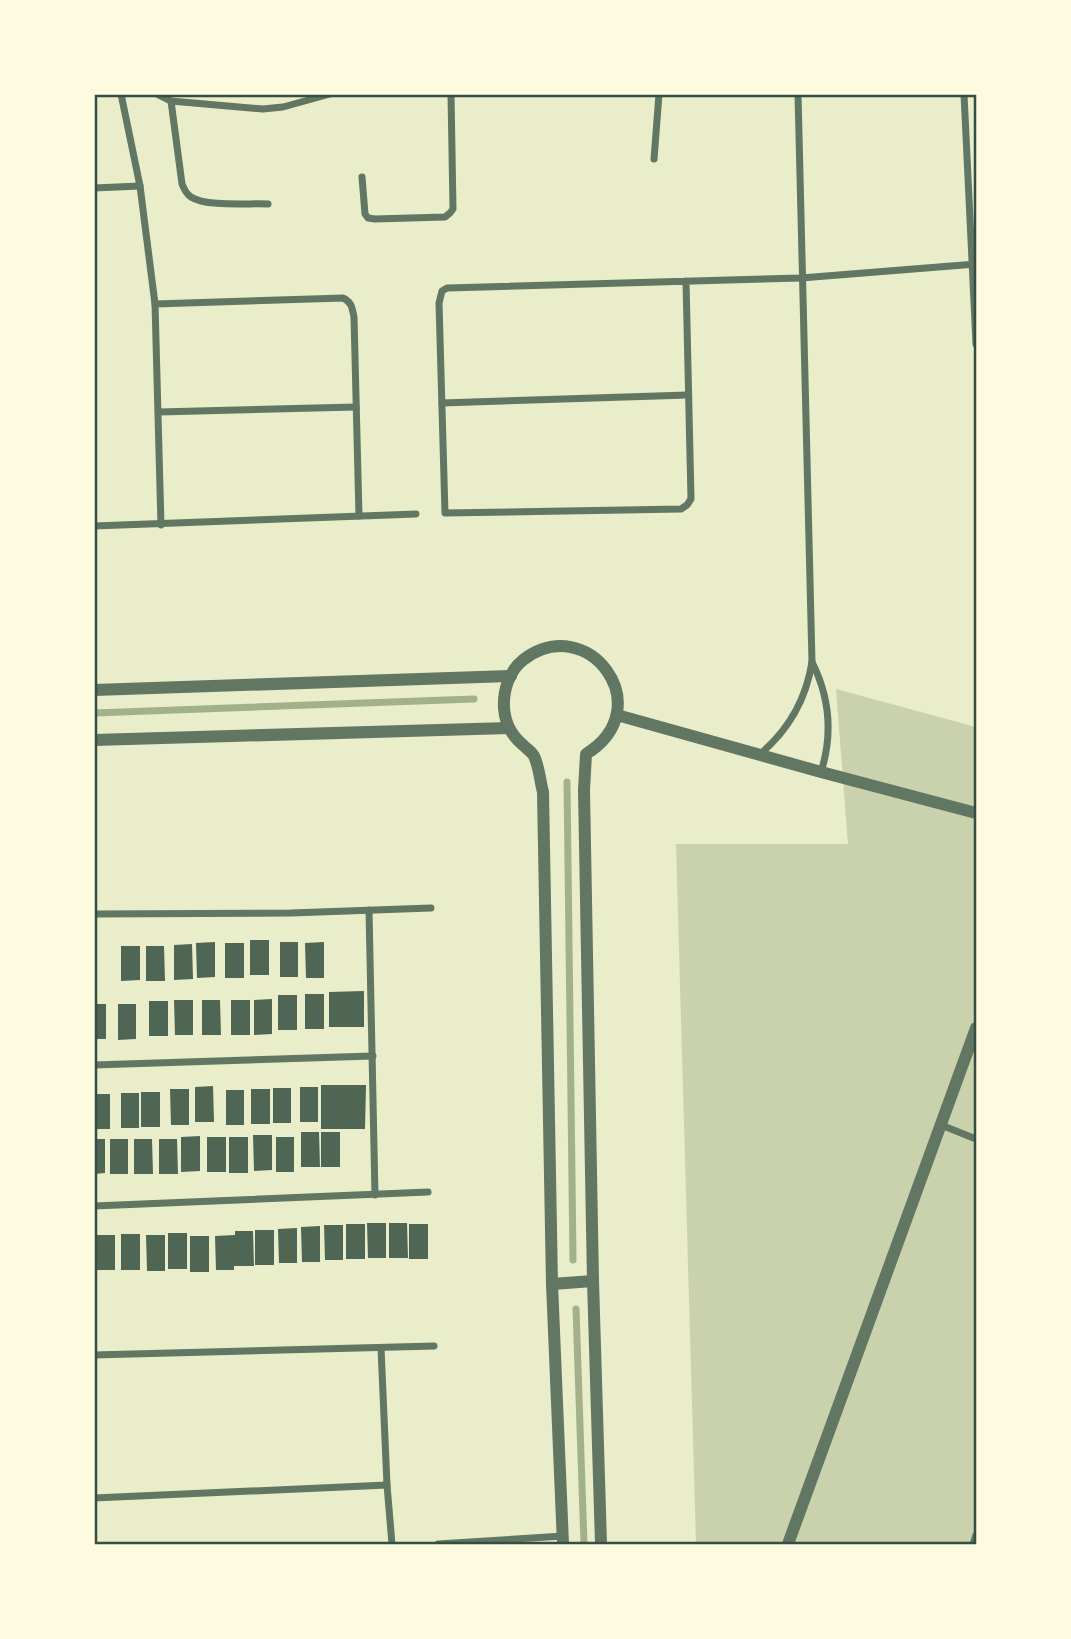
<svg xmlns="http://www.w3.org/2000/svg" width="1071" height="1639" font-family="Signika,sans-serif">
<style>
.green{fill:#cad2ad}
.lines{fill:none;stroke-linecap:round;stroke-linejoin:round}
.stream{stroke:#a3b18a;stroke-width:7}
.building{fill:#4f6655}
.minor{stroke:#617663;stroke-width:7}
.tertiary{stroke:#617663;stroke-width:12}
.neatline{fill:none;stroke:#344e41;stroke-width:2.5}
</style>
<rect width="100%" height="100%" fill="#e9edc9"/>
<polygon class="green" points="836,689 976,727 976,1544 696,1544 676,844 848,844"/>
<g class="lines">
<g class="stream">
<polyline points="94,713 474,699"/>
<polyline points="567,782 573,1260"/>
<polyline points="576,1309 584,1544"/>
</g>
</g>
<g class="building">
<rect x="250" y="940" width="19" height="35"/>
<polygon points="215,942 215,977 197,978 196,943"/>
<rect x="280" y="942" width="18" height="35"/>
<polygon points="324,942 324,978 306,978 305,943"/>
<rect x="225" y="943" width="19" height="35"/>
<polygon points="192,944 193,979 174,980 174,945"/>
<polygon points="121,946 140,946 140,980 121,981"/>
<polygon points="146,946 164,946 165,981 146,981"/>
<polygon points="364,991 364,1027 329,1027 329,992"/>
<rect x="305" y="994" width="19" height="35"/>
<rect x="278" y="995" width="19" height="35"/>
<polygon points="272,999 272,1034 254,1035 254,1000"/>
<polygon points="174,1000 193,1000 193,1035 175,1035"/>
<polygon points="202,1000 220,1000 221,1035 202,1035"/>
<rect x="231" y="1000" width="19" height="35"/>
<rect x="149" y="1001" width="19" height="35"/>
<rect x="94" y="1004" width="12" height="35"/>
<polygon points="118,1004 136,1004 136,1039 118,1040"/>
<polygon points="321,1085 366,1085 365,1129 321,1129"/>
<polygon points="213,1086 214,1122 195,1122 195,1087"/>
<rect x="300" y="1087" width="18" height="35"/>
<rect x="273" y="1088" width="18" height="35"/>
<polygon points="170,1089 189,1089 189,1125 171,1125"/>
<rect x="251" y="1089" width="19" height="35"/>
<rect x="226" y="1090" width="18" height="35"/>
<rect x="141" y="1092" width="19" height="35"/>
<rect x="121" y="1093" width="18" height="35"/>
<rect x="94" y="1094" width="16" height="35"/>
<polygon points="301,1132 319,1132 320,1167 301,1167"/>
<rect x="321" y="1132" width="19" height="35"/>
<polygon points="253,1135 272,1135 272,1170 254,1171"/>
<polygon points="200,1136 200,1171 181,1172 181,1137"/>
<rect x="207" y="1137" width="19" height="35"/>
<rect x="229" y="1137" width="19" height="36"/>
<rect x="276" y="1137" width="18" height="35"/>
<polygon points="94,1139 105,1139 105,1173 94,1174"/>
<rect x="110" y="1139" width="18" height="35"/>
<polygon points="134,1139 152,1139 153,1174 134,1174"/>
<polygon points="159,1139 177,1139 178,1174 159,1174"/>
<polygon points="367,1223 386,1223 386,1258 368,1258"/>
<polygon points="389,1223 407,1223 408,1258 389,1258"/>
<rect x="346" y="1224" width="19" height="35"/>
<rect x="409" y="1224" width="19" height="35"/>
<polygon points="324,1225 343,1225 343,1260 325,1260"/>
<polygon points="320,1226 320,1262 302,1262 301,1227"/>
<polygon points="297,1228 297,1263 279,1263 278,1229"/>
<rect x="255" y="1230" width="19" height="35"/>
<polygon points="235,1231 253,1231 254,1266 234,1266 234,1270 216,1270 215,1236 235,1235"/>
<rect x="168" y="1233" width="19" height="36"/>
<rect x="121" y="1234" width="19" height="36"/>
<rect x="96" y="1235" width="19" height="35"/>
<polygon points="146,1235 165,1235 165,1271 147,1271"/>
<rect x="190" y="1236" width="19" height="36"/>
</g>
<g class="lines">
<g class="minor">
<polyline points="121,94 140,186 155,304 161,525"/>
<polyline points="157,94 171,101 263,109 283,107 330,94"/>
<polyline points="964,94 976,344"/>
<path d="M171,101L182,184C184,189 186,194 191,197C206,207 250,203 268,204"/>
<polyline points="654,159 659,94"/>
<polyline points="362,177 365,214 368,218 375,219 445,217 450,213 453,209 451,94"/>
<polyline points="94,188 140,186"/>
<polyline points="686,281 691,499 687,505 681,509 445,513 439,303 442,291 447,288 801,278 976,264"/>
<path d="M155,304L343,298C352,302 352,308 354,317L359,516"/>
<polyline points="442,403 688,395"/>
<polyline points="159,412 356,407"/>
<polyline points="94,526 416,514"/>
<path d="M812,662C830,698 833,734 821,772"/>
<path d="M759,755C789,730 806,700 812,662L798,94"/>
<polyline points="369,910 375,1195"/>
<polyline points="94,914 291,913 431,908"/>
<polyline points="94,1065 373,1056"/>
<polyline points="941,1125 976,1139"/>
<polyline points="94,1206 428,1192"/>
<polyline points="381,1348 387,1485 392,1544"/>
<polyline points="94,1355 434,1346"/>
<polyline points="94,1498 387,1485"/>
<polyline points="438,1544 563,1536"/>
<polyline points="973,1544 976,1535"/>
</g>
<g class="tertiary">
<polyline points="94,690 511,676"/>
<polyline points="617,715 821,772 976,813"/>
<polyline points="94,740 509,728"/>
<polyline points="552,1284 593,1281"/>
<path d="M563,1544L552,1284L543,792C540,781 539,766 534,756C532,752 527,749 523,745C512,736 505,723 504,708C503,691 509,671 523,660C588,610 661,708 586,754L584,790L593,1281L601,1544"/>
<polyline points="788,1544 976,1028"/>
</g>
</g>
<rect width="1071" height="1639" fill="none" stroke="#fefae0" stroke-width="192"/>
<rect x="96" y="96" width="879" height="1447" class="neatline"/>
</svg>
